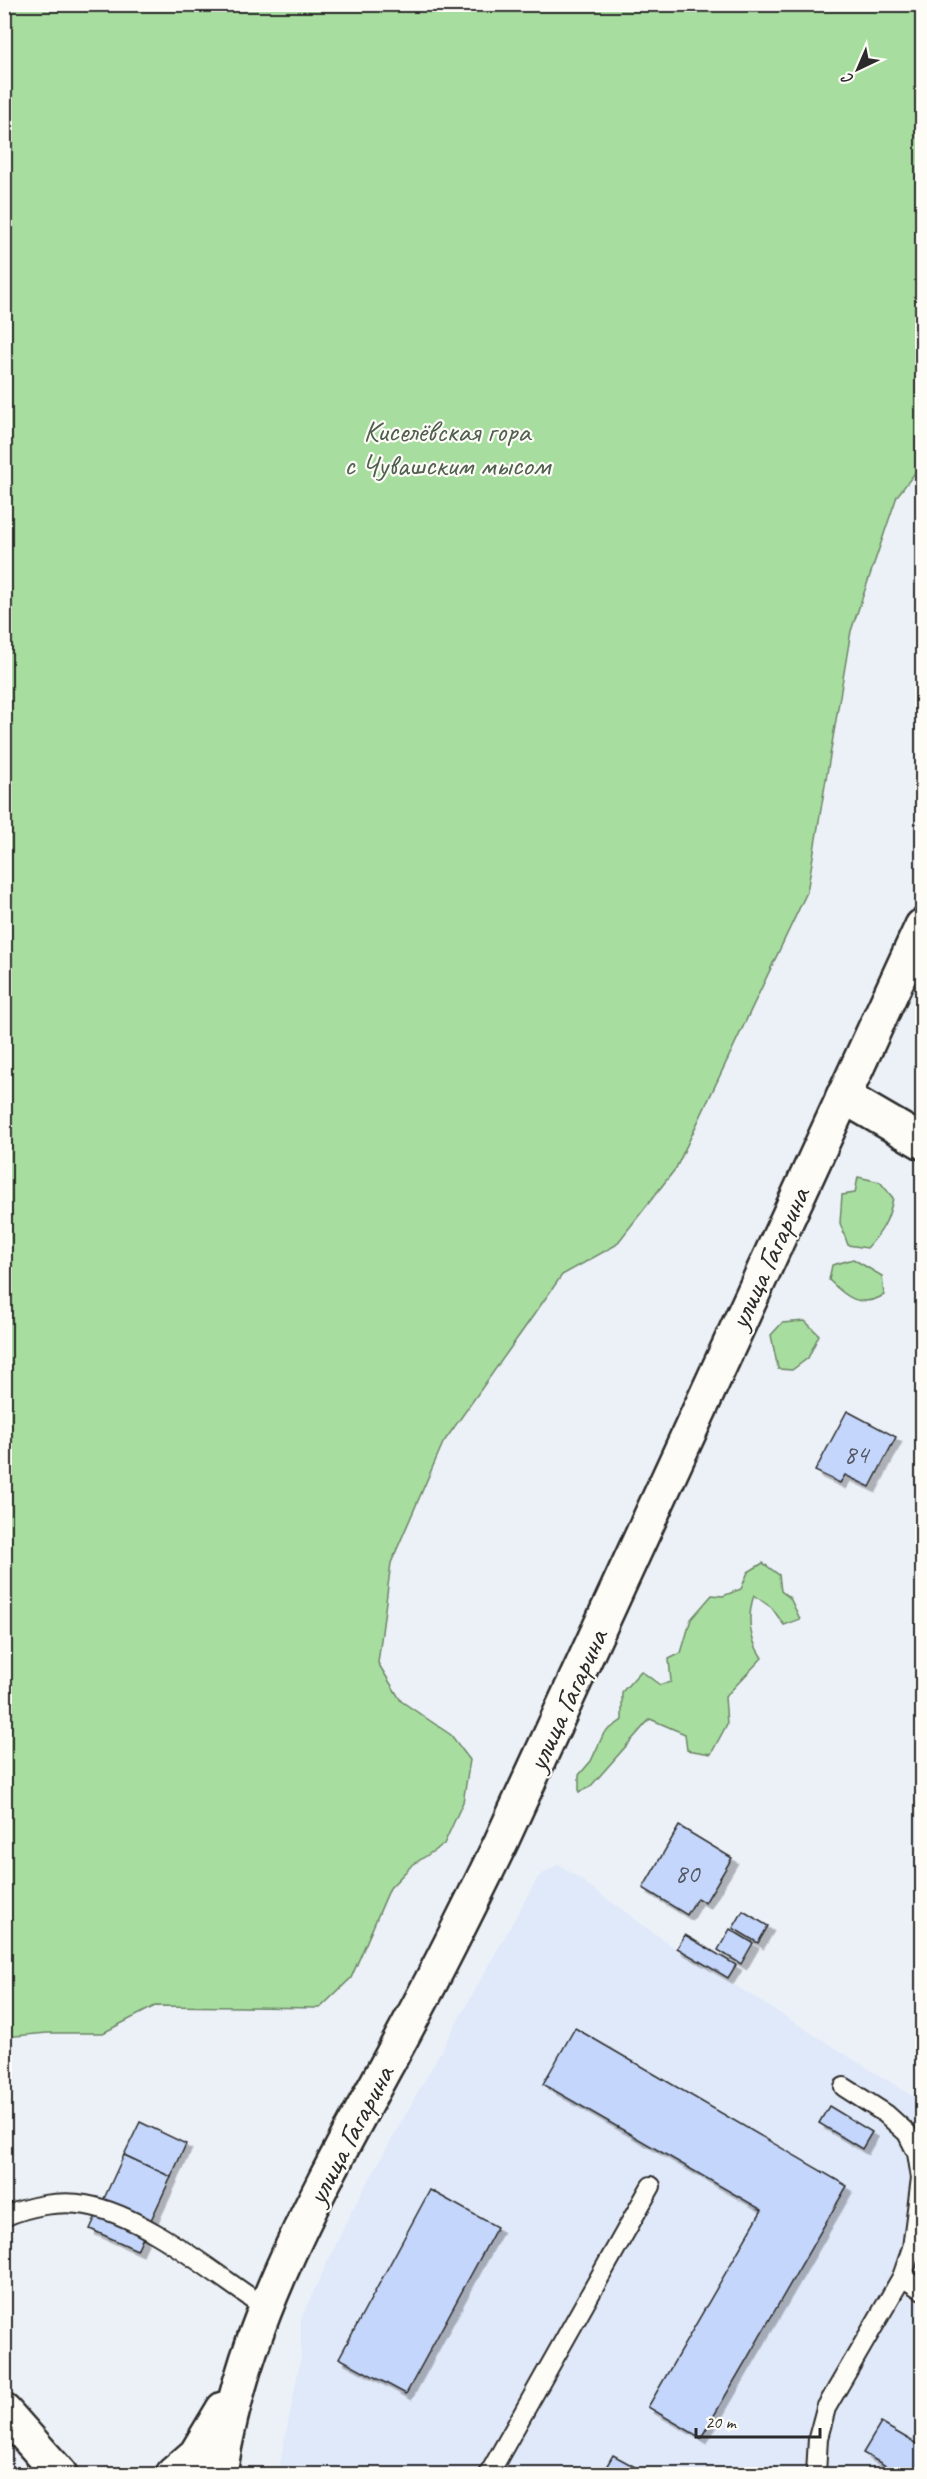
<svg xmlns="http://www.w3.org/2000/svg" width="927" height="2479" font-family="Caveat,sans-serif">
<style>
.built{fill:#e0e9f9}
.green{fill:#a8dda0;stroke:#6a8466;stroke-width:1.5}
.building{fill:#c4d6fb;stroke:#2b2b2b;stroke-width:1.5;filter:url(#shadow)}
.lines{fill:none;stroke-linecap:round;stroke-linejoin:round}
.service-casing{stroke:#2b2b2b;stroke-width:22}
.minor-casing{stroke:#2b2b2b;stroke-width:38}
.secondary-casing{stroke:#2b2b2b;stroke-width:38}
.service{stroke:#fdfcf7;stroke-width:18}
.minor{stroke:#fdfcf7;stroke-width:33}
.secondary{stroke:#fdfcf7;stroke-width:33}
.labels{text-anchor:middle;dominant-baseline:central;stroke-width:4.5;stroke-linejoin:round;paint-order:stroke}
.number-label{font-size:27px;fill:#51565f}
.park-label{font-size:30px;fill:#50604e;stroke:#fdfcf7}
.street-label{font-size:30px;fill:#2b2b2b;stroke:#fdfcf7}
</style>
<defs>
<filter id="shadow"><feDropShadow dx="5.5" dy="5.5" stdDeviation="0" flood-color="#0004"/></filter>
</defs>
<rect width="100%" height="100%" fill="#ecf1f8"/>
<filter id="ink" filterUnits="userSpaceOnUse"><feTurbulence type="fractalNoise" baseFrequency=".0167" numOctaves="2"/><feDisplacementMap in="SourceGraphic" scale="12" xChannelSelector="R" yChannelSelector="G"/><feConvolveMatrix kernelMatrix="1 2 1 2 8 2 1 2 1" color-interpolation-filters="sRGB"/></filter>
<g filter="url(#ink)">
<polygon class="built" points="559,1864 672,1946 922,2102 922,2474 278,2474 301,2356 301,2318 351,2212 538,1877"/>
<g class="green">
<polygon points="5,4 922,5 922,464 897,496 851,631 807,892 676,1168 616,1245 562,1275 443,1443 391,1563 378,1663 401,1701 451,1735 470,1760 463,1802 444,1844 411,1866 390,1888 351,1978 320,2008 155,2006 103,2033 47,2033 5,2037"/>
<path d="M858,1177L880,1182L893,1198C889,1220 882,1232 867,1248L848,1245L840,1223L842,1195L855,1193Z"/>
<path d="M853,1259L882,1276L884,1295C860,1309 846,1297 829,1280L832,1265Z"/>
<polygon points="805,1321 819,1335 808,1358 792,1370 778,1369 771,1335 782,1323"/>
<path d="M763,1563L779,1575L781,1591L790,1598L800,1619L784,1625L772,1608L754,1595C747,1617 749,1639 762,1658L725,1697L727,1724L711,1754L687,1750L685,1734L650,1719L590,1787L579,1792V1775L591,1761L604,1733L622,1720V1692L641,1671L660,1685L671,1682L669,1659L681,1653L691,1619L712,1595L723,1596L741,1589L748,1572Z"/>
</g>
<g class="building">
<polygon points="847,1411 896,1437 870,1487 845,1475 840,1483 815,1471"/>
<polygon points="679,1826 732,1858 705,1903 697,1898 687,1915 643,1888"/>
<polygon points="743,1911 768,1926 758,1943 733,1928"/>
<polygon points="730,1929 753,1943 741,1964 718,1950"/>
<polygon points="685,1935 736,1965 728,1978 677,1948"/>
<polygon points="575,2028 847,2186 701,2438 648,2407 762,2210 543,2084"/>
<polygon points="829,2106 872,2132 862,2149 819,2123"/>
<polygon points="140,2122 186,2144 171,2177 124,2155"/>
<polygon points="124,2155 171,2177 137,2250 90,2229"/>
<polygon points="430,2190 497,2227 406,2394 339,2358"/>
<polygon points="881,2423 922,2447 922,2474 900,2474 863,2453"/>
<polygon points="613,2455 648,2474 602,2474"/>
</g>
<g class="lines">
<g class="service-casing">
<g id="service">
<path d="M4,2217C28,2206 60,2200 86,2205C144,2215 216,2275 266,2308"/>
<polyline points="902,2277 922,2290"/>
<polyline points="489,2474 651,2186"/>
<polyline points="816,2474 818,2438 826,2408 902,2277 912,2248 921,2178 917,2153 907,2133 886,2114 844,2087"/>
</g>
</g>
<g class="minor-casing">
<polyline id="minor" points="843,1096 922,1142"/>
</g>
<g class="secondary-casing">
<g id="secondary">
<polyline points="4,2411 60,2474"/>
<polyline points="173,2474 196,2454 223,2409"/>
<path d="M220,2474C241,2327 315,2197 385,2068C426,1994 464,1918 501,1842L922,926"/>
</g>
</g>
<use href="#service" class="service"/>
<use href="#minor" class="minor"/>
<use href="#secondary" class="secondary"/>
</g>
</g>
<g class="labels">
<g class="number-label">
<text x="856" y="1454">84</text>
<text x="687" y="1873">80</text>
</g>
<g class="park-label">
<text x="447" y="431">Киселёвская гора<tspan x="447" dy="34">с Чувашским мысом</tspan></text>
</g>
<g class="street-label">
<text transform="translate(769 1258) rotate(-65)">улица Гагарина</text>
<text transform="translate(567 1700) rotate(-65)">улица Гагарина</text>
<text transform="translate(350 2135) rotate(-62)">улица Гагарина</text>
</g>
</g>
<rect width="927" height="2479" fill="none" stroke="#fdfcf7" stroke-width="24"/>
<rect x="12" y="12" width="903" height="2455" fill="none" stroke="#2b2b2b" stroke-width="2" filter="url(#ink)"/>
<g transform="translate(858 69) rotate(224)" stroke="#fdfcf7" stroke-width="4.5" paint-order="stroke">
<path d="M0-4.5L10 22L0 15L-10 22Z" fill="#2b2b2b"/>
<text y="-9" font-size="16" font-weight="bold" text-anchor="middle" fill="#2b2b2b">С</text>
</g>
<path d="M696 2428v9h124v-9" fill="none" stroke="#2b2b2b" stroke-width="3"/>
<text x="705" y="2428" font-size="18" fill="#2b2b2b" stroke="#fdfcf7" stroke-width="4.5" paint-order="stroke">20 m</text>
</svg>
